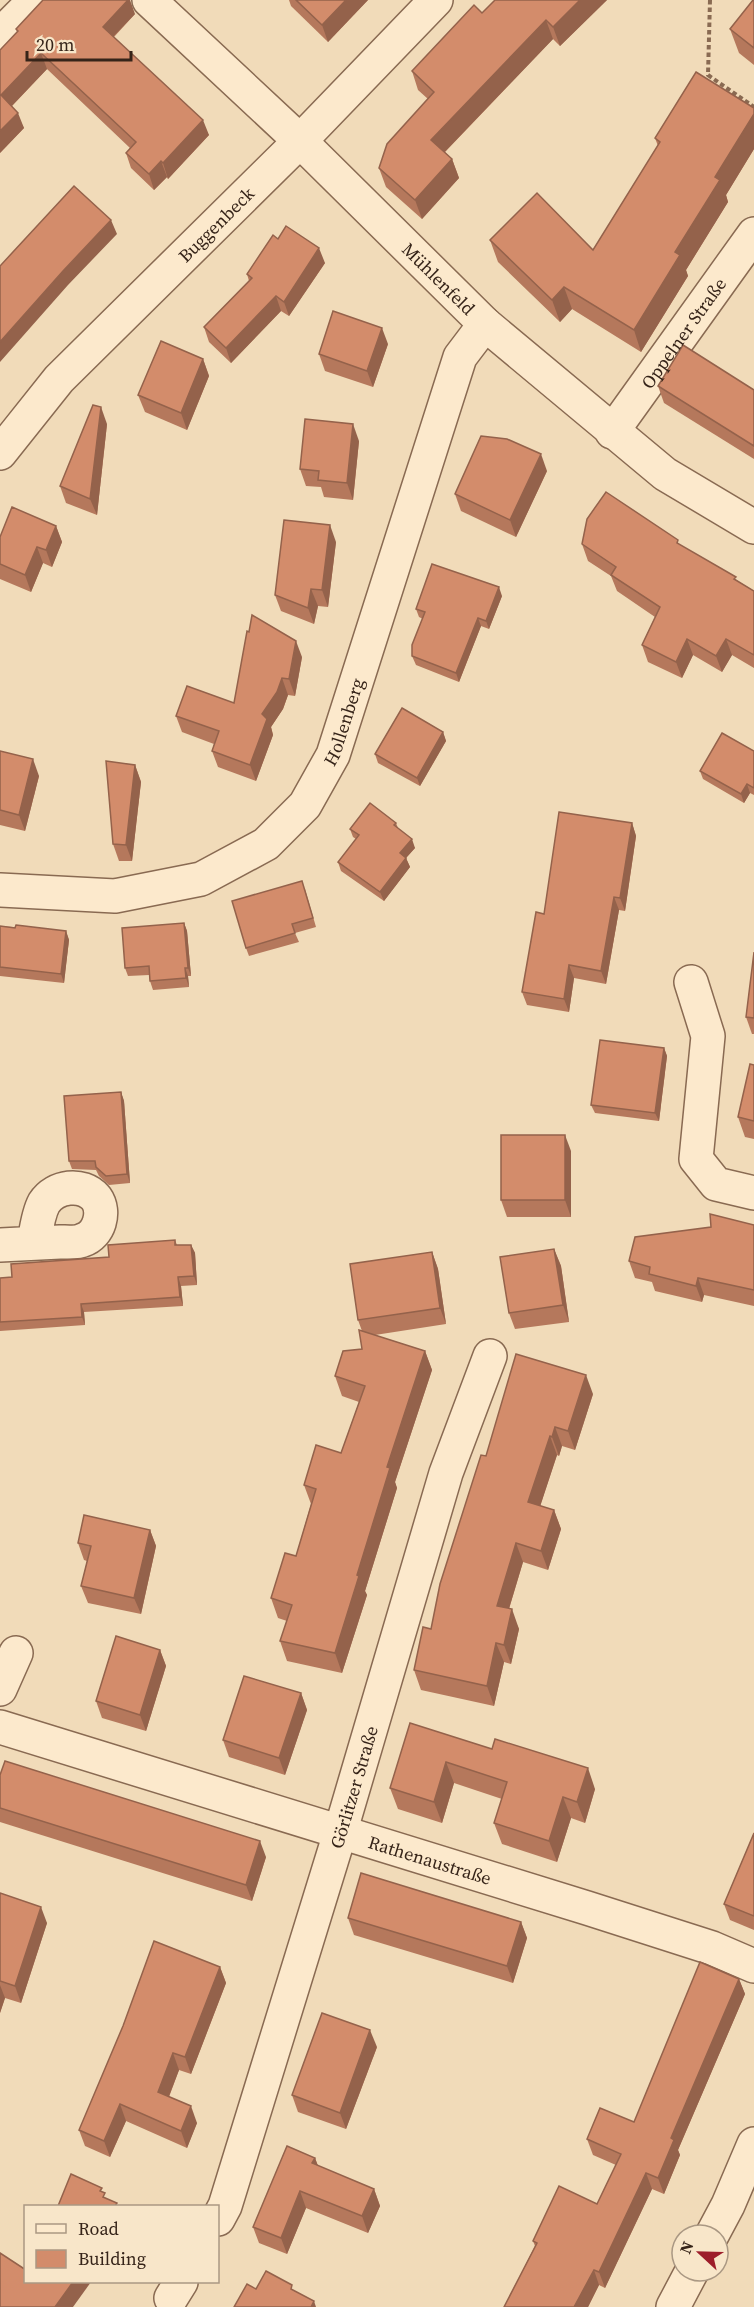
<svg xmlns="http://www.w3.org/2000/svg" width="754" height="2307" font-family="'Source Serif 4',serif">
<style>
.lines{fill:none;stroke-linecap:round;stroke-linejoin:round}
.minor-casing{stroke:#896a52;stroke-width:36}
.path{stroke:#896a52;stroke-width:4;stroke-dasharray:4.5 3;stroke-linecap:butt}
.minor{stroke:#fce9cc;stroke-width:33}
.wall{fill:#b5785c}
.shaded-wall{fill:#94624b}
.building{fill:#d38c6b;stroke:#94624b;stroke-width:1.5}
.labels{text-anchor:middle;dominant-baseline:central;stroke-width:5;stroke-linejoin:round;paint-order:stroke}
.street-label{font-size:18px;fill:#362419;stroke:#f8e6c9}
</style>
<rect width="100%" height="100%" fill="#f1dbb9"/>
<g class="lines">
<g class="minor-casing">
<g id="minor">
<path id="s1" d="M149,0L300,141L485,324L665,474L754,527"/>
<polyline points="0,35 35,0"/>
<path id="s2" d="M612,432L754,234"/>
<path id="s3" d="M0,453L59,379L300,141L436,0"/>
<path id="s4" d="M0,890L115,896L201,879L266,844L305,805L333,755L460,357L485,324"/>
<polyline points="691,982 708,1036 696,1159 716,1184 754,1193"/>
<path d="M0,1245C20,1244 40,1243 60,1242C67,1242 77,1243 83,1240C99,1235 106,1212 96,1198C82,1182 55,1186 44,1203C38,1214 36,1231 34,1243"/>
<polyline points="0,1689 16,1653"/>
<path id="s5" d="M0,1727L587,1908L712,1948L754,1966"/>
<path id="s6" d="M218,2219L225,2206L340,1833L446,1473L490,1356"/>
<polyline points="712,2235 728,2205 754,2144"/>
<polyline points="171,2298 181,2282"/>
<polyline points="673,2307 692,2271"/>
</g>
</g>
<polyline class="path" points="710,0 708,75 754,107"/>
<use href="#minor" class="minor"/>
</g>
<g class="wall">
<polygon points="289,0 368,0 328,42 291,6"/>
<polygon points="607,0 560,46 553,39 445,152 452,159 459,178 422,219 386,187 379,168 428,99 418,90 412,71 482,13"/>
<polygon points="754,0 754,65 739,53 730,29"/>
<polygon points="135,14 114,37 209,135 168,179 167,177 154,190 131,168 126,153 130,148 47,69 12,106 24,128 0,153 17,32 16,29"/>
<polygon points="754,108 754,149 726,195 728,202 686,270 688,276 641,352 572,309 560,322 498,262 490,240 593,250 658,146 655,138"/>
<polygon points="278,239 325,263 289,316 281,311 231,363 209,342 204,327 249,281 247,274"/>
<polygon points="388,344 373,387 325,371 319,354"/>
<polygon points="203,359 209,376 187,430 145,412 138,395"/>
<polygon points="658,386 754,390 754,459 664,403"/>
<polygon points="107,424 97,515 66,503 60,486"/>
<polygon points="359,441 353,500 324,497 321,487 306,486 300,469"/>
<polygon points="547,471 516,537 461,511 455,494"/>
<polygon points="56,526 62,542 52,567 43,563 31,592 0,579 0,537"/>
<polygon points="336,542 328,607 318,606 314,624 281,611 275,595"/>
<polygon points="582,544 680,545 754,591 754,668 732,655 722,672 693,655 682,678 648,662 642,645 655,617 617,591 611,576 588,561"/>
<polygon points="502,596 489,629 481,626 459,682 416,665 412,656 423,619 419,617 416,609"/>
<polygon points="302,657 295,696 288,695 283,709 271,727 273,735 256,781 218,767 212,751 214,744 182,732 176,716 234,703"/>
<polygon points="443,732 446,741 420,786 378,763 375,754"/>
<polygon points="0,751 39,776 25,831 0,825"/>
<polygon points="754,751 754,795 750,793 744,803 703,779 700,771"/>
<polygon points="135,765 141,782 132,861 119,861 113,844"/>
<polygon points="396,823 398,828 415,848 406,858 410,867 384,901 341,871 338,862 356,839 353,837 350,829"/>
<polygon points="632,823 636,836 625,911 619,910 606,984 574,978 569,1012 527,1005 522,992 544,914"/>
<polygon points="305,889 316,927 295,933 299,942 249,956 246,948"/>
<polygon points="184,923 187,931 191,976 188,976 189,987 153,990 150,981 149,975 128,976 125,968"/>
<polygon points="0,926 66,931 69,940 64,983 0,976"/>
<polygon points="754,952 754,1034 752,1034 746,1017"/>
<polygon points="664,1048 667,1056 659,1121 595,1113 591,1105"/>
<polygon points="754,1065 754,1139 745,1137 738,1117"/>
<polygon points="121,1092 124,1101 130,1183 109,1185 99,1176 96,1170 72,1169 69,1161"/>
<polygon points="571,1151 571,1217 507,1217 501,1200"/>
<polygon points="754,1225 754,1306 704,1295 702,1302 655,1291 652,1282 635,1278 629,1261"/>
<polygon points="175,1240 177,1245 191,1245 195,1253 197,1285 181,1286 183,1306 84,1312 85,1325 0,1331 0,1278 12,1277 109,1257"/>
<polygon points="554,1249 561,1266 569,1322 515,1329 509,1313"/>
<polygon points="432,1252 438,1269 446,1324 375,1335 425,1351 432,1370 395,1482 397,1488 365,1591 367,1595 342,1673 287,1661 280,1641 287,1621 278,1618 271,1598 296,1556 311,1504 304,1485 341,1453 359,1402 342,1396 335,1376 362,1349 362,1331 358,1320"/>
<polygon points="593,1394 575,1450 562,1446 559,1456 557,1455 540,1506 554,1510 561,1529 548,1570 523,1562 509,1609 519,1629 511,1664 504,1662 494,1706 421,1690 414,1670 431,1629 486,1456"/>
<polygon points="150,1530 156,1546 141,1614 88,1603 81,1586 87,1561 84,1560 78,1543"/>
<polygon points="160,1650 166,1666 146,1731 102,1718 96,1701"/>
<polygon points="301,1693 307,1710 285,1775 229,1757 223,1740"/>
<polygon points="410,1723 595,1789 585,1823 571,1818 557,1862 502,1844 494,1823 502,1799 454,1783 442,1823 398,1809 390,1788"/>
<polygon points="0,1775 266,1857 252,1901 0,1822"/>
<polygon points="754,1833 754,1930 730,1920 724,1904"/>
<polygon points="0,1893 47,1923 21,2003 5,1998 0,2013"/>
<polygon points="348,1918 521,1922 527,1938 513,1983 354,1935"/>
<polygon points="220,1967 226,1983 191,2074 179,2070 169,2097 197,2123 187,2148 126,2121 110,2157 85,2146 79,2130"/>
<polygon points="739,1979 745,1994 678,2150 680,2155 664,2194 652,2189 605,2288 599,2285 588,2307 504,2307 535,2246 533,2241 597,2204 616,2165 593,2155 587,2139 634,2122"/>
<polygon points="377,2047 346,2129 298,2112 292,2095"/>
<polygon points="315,2158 318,2166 374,2189 380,2206 368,2233 306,2208 287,2254 259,2243 253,2227"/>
</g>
<g class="shaded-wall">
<polygon points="128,0 130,0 135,14 108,42 103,27"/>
<polygon points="346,0 368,0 328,42 322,25"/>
<polygon points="580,0 607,0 560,46 553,27"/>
<polygon points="546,20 553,39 438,159 431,140"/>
<polygon points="41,53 47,69 7,111 1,95"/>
<polygon points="18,113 24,128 0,153 0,131"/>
<polygon points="754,114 754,149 726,195 728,202 686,270 688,276 641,352 634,330 715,177"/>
<polygon points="203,120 209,135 168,179 163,163"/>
<polygon points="452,159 459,178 422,219 415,200"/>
<polygon points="161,161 167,177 154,190 149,174"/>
<polygon points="111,220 117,234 68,285 0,362 0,342 63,271"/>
<polygon points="319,248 325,263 289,316 284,302"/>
<polygon points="564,287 572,309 560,322 552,300"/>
<polygon points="276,296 281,311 231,363 226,348"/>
<polygon points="382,328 388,344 373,387 367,371"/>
<polygon points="203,359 209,376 187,430 181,413"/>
<polygon points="101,407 107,424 97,515 90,499"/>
<polygon points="353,424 359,441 353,500 347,483"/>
<polygon points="541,454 547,471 516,537 510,520"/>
<polygon points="330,525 336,542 328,607 322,590"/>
<polygon points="56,526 62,542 52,567 46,550"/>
<polygon points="37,547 43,563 31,592 25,575"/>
<polygon points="499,587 502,596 489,629 486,621"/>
<polygon points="311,589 318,606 314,624 308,608"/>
<polygon points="478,618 481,626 459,682 456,673"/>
<polygon points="687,639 693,655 682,678 676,662"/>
<polygon points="726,639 732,655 722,672 716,656"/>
<polygon points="296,641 302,657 295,696 289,679"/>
<polygon points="282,678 288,695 283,709 271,727 273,735 256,781 250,765 262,714"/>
<polygon points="443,732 446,741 420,786 417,778"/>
<polygon points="33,759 39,776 25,831 19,815"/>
<polygon points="135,765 141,782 132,861 126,845"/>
<polygon points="747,784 750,793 744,803 741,794"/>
<polygon points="632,823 636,836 625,911 620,898"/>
<polygon points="412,839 415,848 406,858 410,867 384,901 380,892 400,853"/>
<polygon points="614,897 619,910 606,984 601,971"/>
<polygon points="184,923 187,931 191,976 188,968"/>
<polygon points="66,931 69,940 64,983 61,974"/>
<polygon points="569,965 574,978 569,1012 564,999"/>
<polygon points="185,968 188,976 189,987 186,978"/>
<polygon points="664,1048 667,1056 659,1121 655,1113"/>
<polygon points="121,1092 124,1101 130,1183 127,1174"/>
<polygon points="565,1135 571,1151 571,1217 565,1200"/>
<polygon points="191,1245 195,1253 197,1285 194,1276"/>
<polygon points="554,1249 561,1266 569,1322 563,1305"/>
<polygon points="432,1252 438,1269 446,1324 440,1308"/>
<polygon points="178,1277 181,1286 183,1306 180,1297"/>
<polygon points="698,1278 704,1295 702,1302 696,1286"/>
<polygon points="81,1304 84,1312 85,1325 82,1317"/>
<polygon points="425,1351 432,1370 395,1482 397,1488 365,1591 367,1595 342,1673 335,1653 387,1467"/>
<polygon points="586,1375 593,1394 575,1450 568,1431"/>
<polygon points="555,1427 562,1446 559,1456 552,1437"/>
<polygon points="550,1436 557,1455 535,1522 528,1502"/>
<polygon points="554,1510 561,1529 548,1570 541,1551"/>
<polygon points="150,1530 156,1546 141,1614 134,1598"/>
<polygon points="516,1543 523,1562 504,1625 497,1606"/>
<polygon points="512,1609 519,1629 511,1664 504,1645"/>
<polygon points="496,1643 504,1662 494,1706 487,1686"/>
<polygon points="160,1650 166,1666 146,1731 140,1715"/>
<polygon points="301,1693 307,1710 285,1775 279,1758"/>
<polygon points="446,1762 454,1783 442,1823 434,1802"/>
<polygon points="588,1768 595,1789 585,1823 577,1802"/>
<polygon points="563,1797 571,1818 557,1862 549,1841"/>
<polygon points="260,1841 266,1857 252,1901 246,1885"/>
<polygon points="41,1907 47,1923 21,2003 15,1986"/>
<polygon points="521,1922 527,1938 513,1983 507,1966"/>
<polygon points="220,1967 226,1983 191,2074 185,2057"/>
<polygon points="739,1979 745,1994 678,2150 680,2155 664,2194 658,2178 671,2138"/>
<polygon points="0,1985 5,1998 0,2013"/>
<polygon points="370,2030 377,2047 346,2129 340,2113"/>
<polygon points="173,2053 179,2070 164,2109 158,2092"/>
<polygon points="120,2104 126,2121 110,2157 104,2141"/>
<polygon points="191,2106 197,2123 187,2148 181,2131"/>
<polygon points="315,2158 321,2174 312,2163"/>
<polygon points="646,2173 652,2189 605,2288 599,2272"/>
<polygon points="374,2189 380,2206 368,2233 362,2216"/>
<polygon points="300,2191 306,2208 287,2254 281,2238"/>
<polygon points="594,2270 599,2285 588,2307 574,2307"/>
<polygon points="73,2282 91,2282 73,2307 55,2307"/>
<polygon points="314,2301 316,2307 311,2307"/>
</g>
<g class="building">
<polygon points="43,0 128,0 103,27 203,120 163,163 161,161 149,174 126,153 136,142 41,53 1,95 18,113 0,131 0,50 18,31 16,29"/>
<polygon points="296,0 346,0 322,25"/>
<polygon points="495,0 580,0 553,27 546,20 431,140 452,159 415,200 379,168 387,144 434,92 412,71 474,5 482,13"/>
<polygon points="753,0 754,0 754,48 730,29"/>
<polygon points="696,72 754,108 754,114 715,177 720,180 675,252 680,255 634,330 564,287 552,300 490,240 537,193 593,250 660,142 655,138"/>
<polygon points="74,186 111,220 63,271 0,342 0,266"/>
<polygon points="286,226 319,248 284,302 276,296 226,348 204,327 252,278 247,274 273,235 278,239"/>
<polygon points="333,311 382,328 367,371 319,354"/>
<polygon points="161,341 203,359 181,413 138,395"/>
<polygon points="683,345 754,390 754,446 658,386"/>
<polygon points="93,405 101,407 90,499 60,486"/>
<polygon points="305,419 353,424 347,483 318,480 319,471 300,469"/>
<polygon points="481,436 507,439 541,454 510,520 455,494"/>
<polygon points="606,492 678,540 677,543 736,577 734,579 754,591 754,655 726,639 716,656 687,639 676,662 642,645 660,607 611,575 616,567 582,544 587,519"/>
<polygon points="12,507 56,526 46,550 37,547 25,575 0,564 0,537"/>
<polygon points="284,520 330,525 322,590 311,589 308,608 275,595"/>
<polygon points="432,564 499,587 486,621 478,618 456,673 412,656 412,645 425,612 416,609"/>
<polygon points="252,615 296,641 289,679 282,678 277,692 262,714 267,719 250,765 212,751 219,731 176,716 187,686 234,703 247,631 249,632"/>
<polygon points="402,708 443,732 417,778 375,754"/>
<polygon points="722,733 754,751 754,788 747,784 741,794 700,771"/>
<polygon points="0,751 33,759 19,815 0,810"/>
<polygon points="106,761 135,765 126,845 113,844"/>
<polygon points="370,803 396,823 394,825 412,839 400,853 406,858 380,892 338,862 359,835 350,829"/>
<polygon points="559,812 632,823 620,898 614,897 601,971 569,965 564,999 522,992 536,912 544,914"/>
<polygon points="302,881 313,918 292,924 295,933 246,948 232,901"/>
<polygon points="184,923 188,968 185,968 186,978 150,981 149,966 125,968 122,928"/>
<polygon points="16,925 66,931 61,974 0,967 0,926 15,928"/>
<polygon points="754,952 754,1018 746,1017"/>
<polygon points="600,1040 664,1048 655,1113 591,1105"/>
<polygon points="750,1064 754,1065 754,1121 738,1117"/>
<polygon points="121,1092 127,1174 106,1176 96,1167 95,1161 69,1161 64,1096"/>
<rect x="501" y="1135" width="64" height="65"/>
<polygon points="710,1214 754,1225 754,1290 698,1278 696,1286 649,1274 650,1267 629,1261 635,1237 711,1227"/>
<polygon points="175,1240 175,1245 191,1245 194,1276 178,1277 180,1297 81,1304 82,1317 0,1322 0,1278 12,1277 11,1264 109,1257 108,1245"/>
<polygon points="554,1249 563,1305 509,1313 500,1257"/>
<polygon points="432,1252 440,1308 358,1320 350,1264"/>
<polygon points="359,1330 425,1351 387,1467 390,1468 357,1575 359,1576 335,1653 280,1641 292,1605 271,1598 285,1553 296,1556 316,1489 304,1485 316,1445 341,1453 365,1386 335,1376 343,1351 362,1349"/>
<polygon points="516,1354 586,1375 568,1431 555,1427 552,1437 550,1436 528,1502 554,1510 541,1551 516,1543 497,1606 512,1609 504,1645 496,1643 487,1686 414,1670 423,1627 431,1629 440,1584 481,1455 486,1456"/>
<polygon points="84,1515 150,1530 134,1598 81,1586 91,1546 78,1543"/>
<polygon points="116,1636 160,1650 140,1715 96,1701"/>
<polygon points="244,1676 301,1693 279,1758 223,1740"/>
<polygon points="410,1723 492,1749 495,1739 588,1768 577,1802 563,1797 549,1841 494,1823 507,1782 446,1762 434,1802 390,1788"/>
<polygon points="5,1761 260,1841 246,1885 0,1808 0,1775"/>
<polygon points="754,1833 754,1916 724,1904"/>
<polygon points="361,1873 521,1922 507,1966 348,1918"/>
<polygon points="0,1893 41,1907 15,1986 0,1981"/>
<polygon points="154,1941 220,1967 185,2057 173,2053 158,2092 191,2106 181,2131 120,2104 104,2141 79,2130 123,2026"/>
<polygon points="700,1962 739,1979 671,2138 674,2140 658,2178 646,2173 599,2272 594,2270 574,2307 504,2307 537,2243 533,2241 559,2186 597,2204 621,2154 587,2139 600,2108 634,2122"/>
<polygon points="322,2013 370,2030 340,2113 292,2095"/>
<polygon points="287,2146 315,2158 312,2163 374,2189 362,2216 300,2191 281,2238 253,2227"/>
<polygon points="71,2174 102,2188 100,2191 105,2193 103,2197 117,2203 115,2206 58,2206"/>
<polygon points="0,2253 26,2270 26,2282 73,2282 55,2307 0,2307"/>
<polygon points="266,2271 292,2285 291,2289 314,2301 311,2307 234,2307 247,2284 256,2289"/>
</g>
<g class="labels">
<g class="street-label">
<text stroke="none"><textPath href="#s3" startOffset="315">Buggenbeck</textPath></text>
<text stroke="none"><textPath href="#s1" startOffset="402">Mühlenfeld</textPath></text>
<text stroke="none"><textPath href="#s2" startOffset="122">Oppelner Straße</textPath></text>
<text stroke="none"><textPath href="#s4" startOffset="424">Hollenberg</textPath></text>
<text stroke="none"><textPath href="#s6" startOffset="453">Görlitzer Straße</textPath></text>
<text stroke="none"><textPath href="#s5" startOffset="450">Rathenaustraße</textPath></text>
</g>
</g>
<rect x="24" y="2205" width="195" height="78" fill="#f8e6c9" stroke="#aa9883" stroke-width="1.5"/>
<rect x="36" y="2224" width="30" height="9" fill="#fce9cc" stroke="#aa9883" stroke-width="1.5"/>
<text x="78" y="2235" font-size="18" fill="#362419">Road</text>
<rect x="36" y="2250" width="30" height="18" fill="#d38c6b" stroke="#aa9883" stroke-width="1.5"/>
<text x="78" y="2265" font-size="18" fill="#362419">Building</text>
<g transform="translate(700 2253) rotate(292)"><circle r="28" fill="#f8e6c9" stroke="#aa9883" stroke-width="1.5"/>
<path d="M0-4.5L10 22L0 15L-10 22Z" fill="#9d1d2a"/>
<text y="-9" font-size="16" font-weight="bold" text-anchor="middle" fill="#362419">N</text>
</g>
<path d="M27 51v9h104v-9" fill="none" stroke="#362419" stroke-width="3"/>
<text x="36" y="51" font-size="18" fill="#362419" stroke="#f8e6c9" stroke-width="4.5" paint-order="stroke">20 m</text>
</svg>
